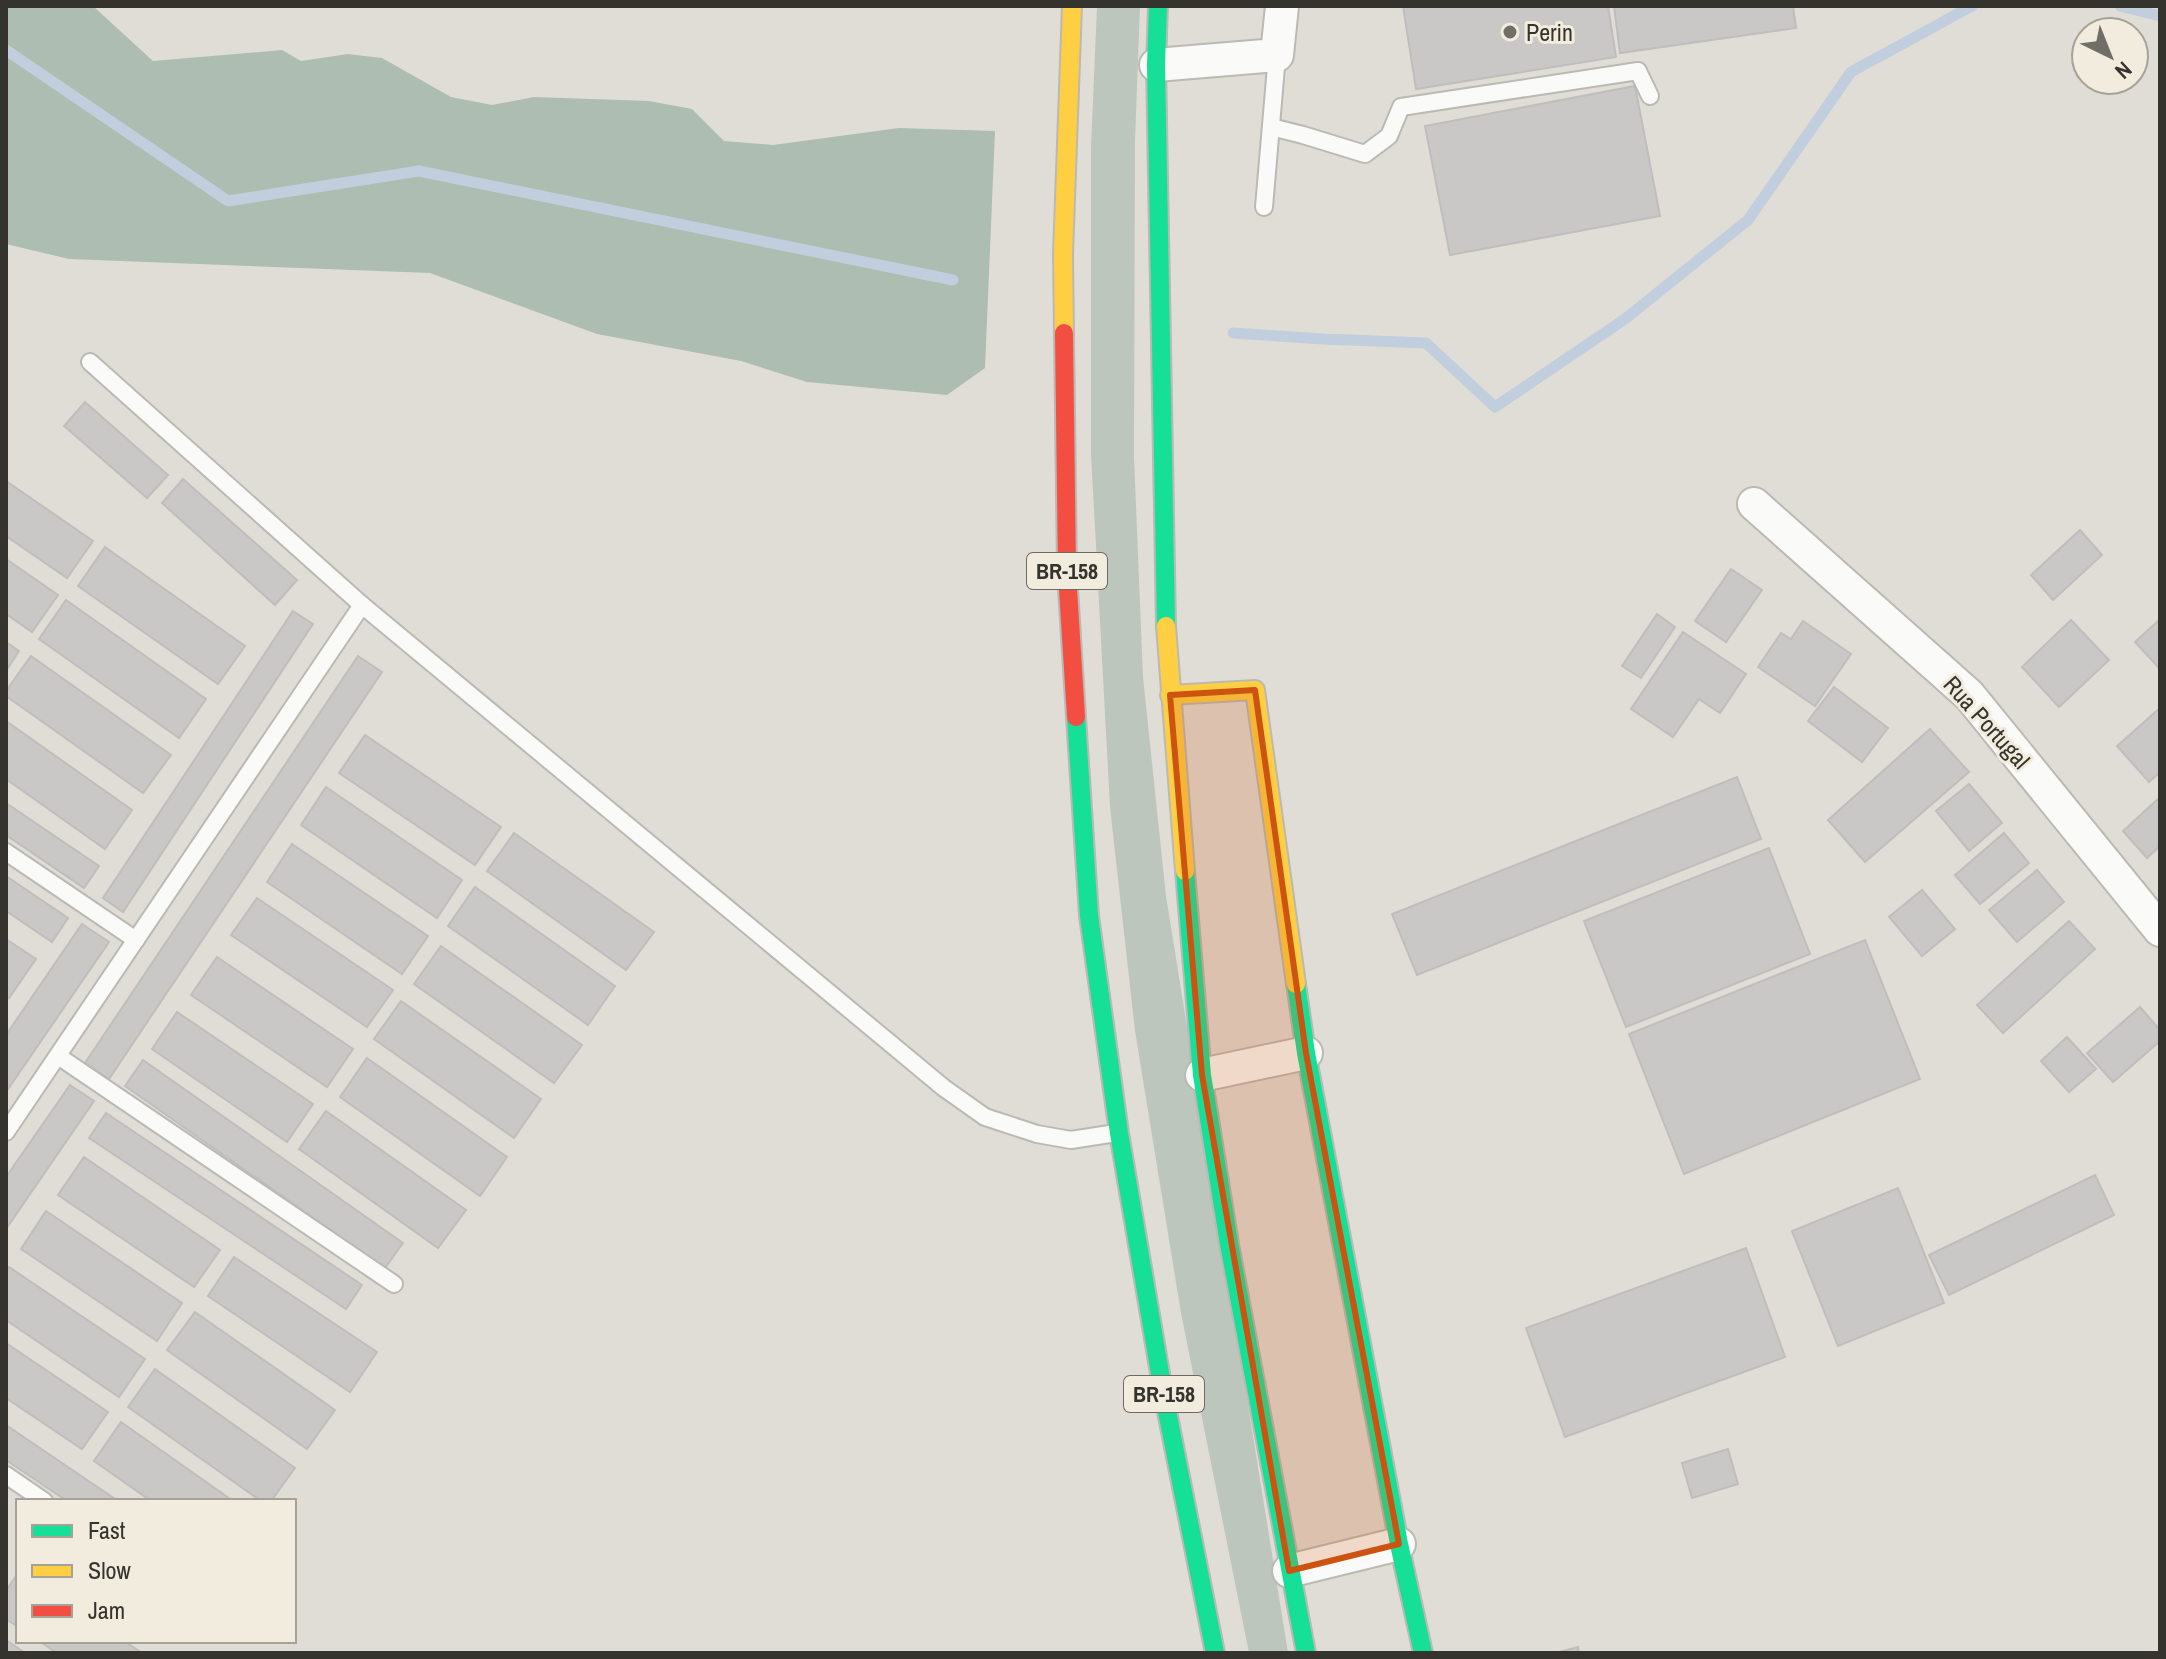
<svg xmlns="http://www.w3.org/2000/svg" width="2166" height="1659" font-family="'Archivo Narrow',sans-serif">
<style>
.green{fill:#bdc6bd}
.forest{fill:#aebdb1}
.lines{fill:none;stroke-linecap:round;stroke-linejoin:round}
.stream{stroke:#c0cedd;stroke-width:11}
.building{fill:#c9c8c7;stroke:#bfbebd;stroke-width:2}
.lane-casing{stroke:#bbb9b3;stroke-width:20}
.street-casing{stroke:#bbb9b3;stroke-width:36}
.fast-casing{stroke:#bbb9b3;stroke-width:22}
.slow-casing{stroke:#bbb9b3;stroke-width:22}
.jam-casing{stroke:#bbb9b3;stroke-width:22}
.lane{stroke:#fafaf9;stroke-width:16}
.street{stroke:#fafaf9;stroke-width:32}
.fast{stroke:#16e098;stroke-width:18}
.slow{stroke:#ffcf43;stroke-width:18}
.jam{stroke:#f24e42;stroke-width:18}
.marked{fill:#cd5311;fill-opacity:0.2;stroke:#cd5311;stroke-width:6;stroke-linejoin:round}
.poi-dot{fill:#716e68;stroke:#f2ecde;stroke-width:3}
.labels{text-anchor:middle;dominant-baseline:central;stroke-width:6;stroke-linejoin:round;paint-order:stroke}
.shield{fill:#f2ecde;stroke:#6e6a62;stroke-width:2}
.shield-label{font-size:22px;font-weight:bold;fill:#35332d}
.poi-label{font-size:24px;fill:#35332d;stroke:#f2ecde;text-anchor:start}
.street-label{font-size:24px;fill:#35332d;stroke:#f2ecde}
</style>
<rect width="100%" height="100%" fill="#e0ddd6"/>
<polygon class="green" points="1097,6 1140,6 1135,141 1134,457 1143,677 1166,896 1288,1653 1249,1653 1181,1313 1135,1031 1110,807 1091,454 1091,147"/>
<polygon class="forest" points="6,6 93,6 153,61 282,50 301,61 348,54 382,58 451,97 492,105 534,97 649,101 692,109 724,141 773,145 899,128 995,131 985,368 947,395 807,382 741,361 597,334 430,273 69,259 6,244"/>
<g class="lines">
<g class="stream">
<polyline points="2120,6 2160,16"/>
<polyline points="6,50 228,201 419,171 953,280"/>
<polyline points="1233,333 1323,339 1426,343 1495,407 1625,319 1748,220 1851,72 1972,6"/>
</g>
</g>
<g class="building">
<polygon points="1403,6 1608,6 1616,57 1416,89"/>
<polygon points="1614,6 1793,6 1796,28 1620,53"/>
<polygon points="1635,86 1660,216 1450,255 1425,126"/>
<polygon points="85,402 168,475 147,498 64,426"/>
<polygon points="183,479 297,580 275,605 162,503"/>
<polygon points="6,481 93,541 67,578 6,536"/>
<polygon points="2080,530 2102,555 2053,600 2031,575"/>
<polygon points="105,547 245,646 218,684 78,586"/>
<polygon points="6,559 58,595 32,632 6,614"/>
<polygon points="1731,569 1762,590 1726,642 1695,621"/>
<polygon points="66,600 206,699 179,738 39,639"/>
<polygon points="293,611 313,624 123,912 103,898"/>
<polygon points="1657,614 1675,627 1641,678 1622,666"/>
<polygon points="2160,619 2160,669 2135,642"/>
<polygon points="2071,620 2109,660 2059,707 2022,667"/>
<polygon points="1803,621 1851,654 1815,706 1758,667 1781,633 1791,639"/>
<polygon points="1683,632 1746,674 1720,713 1699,699 1673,737 1631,709"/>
<polygon points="6,642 19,651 6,671"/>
<polygon points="31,656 171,755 143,793 6,696 6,691"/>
<polygon points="358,656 382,672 109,1079 85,1063"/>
<polygon points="1834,687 1888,728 1862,762 1808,721"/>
<polygon points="2160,708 2160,772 2149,782 2117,746"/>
<polygon points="6,721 132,810 105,849 6,779"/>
<polygon points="1930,729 1969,772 1865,862 1828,820"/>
<polygon points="365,735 501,827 475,865 339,773"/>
<polygon points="1737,777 1761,839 1417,975 1392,914"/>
<polygon points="1969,784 2002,823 1969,851 1936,811"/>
<polygon points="326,787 462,880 437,918 301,825"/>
<polygon points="2160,797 2160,846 2147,858 2123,831"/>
<polygon points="6,803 99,866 84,888 6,835"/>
<polygon points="514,833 654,932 626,970 487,871"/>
<polygon points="2004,833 2029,863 1980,904 1955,875"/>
<polygon points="292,844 428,936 402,974 267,882"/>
<polygon points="1769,848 1810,954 1626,1027 1584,921"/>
<polygon points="2037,870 2064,902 2017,942 1989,910"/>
<polygon points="6,876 68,918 52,942 6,911"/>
<polygon points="475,887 615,986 588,1025 448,926"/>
<polygon points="1922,890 1955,929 1922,956 1889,917"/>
<polygon points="257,898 393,990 367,1027 231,935"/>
<polygon points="2069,921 2095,949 2003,1033 1977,1005"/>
<polygon points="82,924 109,942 6,1092 6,1035"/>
<polygon points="6,939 36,959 9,998 6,996"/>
<polygon points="1865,940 1920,1079 1684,1174 1629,1034"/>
<polygon points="441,946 582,1045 554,1083 414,984"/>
<polygon points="217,957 353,1049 327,1087 191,995"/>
<polygon points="401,1001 541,1099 514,1138 374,1039"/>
<polygon points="2140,1007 2160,1030 2160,1041 2113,1082 2087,1053"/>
<polygon points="177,1012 313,1104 287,1142 152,1049"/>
<polygon points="2067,1037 2096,1069 2069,1092 2041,1061"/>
<polygon points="367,1058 507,1157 480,1196 340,1097"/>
<polygon points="143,1060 403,1243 385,1268 125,1086"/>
<polygon points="70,1085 94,1101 6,1229 6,1177"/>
<polygon points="326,1111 466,1210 438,1248 299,1149"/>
<polygon points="106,1113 362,1285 346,1309 89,1138"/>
<polygon points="84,1157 220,1250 194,1287 58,1195"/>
<polygon points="2095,1175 2114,1215 1949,1295 1929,1255"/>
<polygon points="1898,1188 1944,1303 1838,1346 1792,1231"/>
<polygon points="46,1211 182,1303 157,1341 21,1249"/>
<polygon points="1746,1248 1785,1357 1565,1437 1526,1328"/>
<polygon points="234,1257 377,1352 350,1392 208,1296"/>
<polygon points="9,1267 145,1359 119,1397 6,1320 6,1271"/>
<polygon points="195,1312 335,1410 307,1449 167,1350"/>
<polygon points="6,1343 108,1412 82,1449 6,1398"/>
<polygon points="155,1369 295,1468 271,1501 261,1501 128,1407"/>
<polygon points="121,1422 233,1501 151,1501 94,1461"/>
<polygon points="6,1425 118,1501 67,1501 6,1460"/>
<polygon points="1728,1449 1738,1484 1692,1498 1682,1463"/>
<polygon points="18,1573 18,1627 6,1619 6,1591"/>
<polygon points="6,1640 25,1653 6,1653"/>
<polygon points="39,1641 124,1641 142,1653 57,1653"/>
<polygon points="1578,1647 1579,1653 1555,1653"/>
</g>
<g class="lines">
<g class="lane-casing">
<g id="lane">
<polyline points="1271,127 1303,135 1365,154 1389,136 1401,107 1638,71 1650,96"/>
<polyline points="1264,207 1277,55"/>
<polyline points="90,362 362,605 944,1088 985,1117 1037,1134 1071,1140 1116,1133"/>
<polyline points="6,852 136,940"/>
<polyline points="58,1056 394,1284"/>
<polyline points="6,1132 362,605"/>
<polyline points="6,1475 44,1501"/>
</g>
</g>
<g class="street-casing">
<g id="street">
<polyline points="1156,65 1277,55 1282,6"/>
<polyline points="1754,504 1969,695 2160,930"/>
<polyline points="1202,1075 1306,1053"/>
<polyline points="1289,1571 1399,1544"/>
</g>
</g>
<g class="fast-casing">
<g id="fast">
<polyline points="1158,6 1156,65 1166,626"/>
<polyline points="1076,717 1089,916 1119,1133 1163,1391 1215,1653"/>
<polyline points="1185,871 1202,1075 1229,1244 1306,1653"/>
<polyline points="1296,984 1306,1053 1399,1544 1423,1653"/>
</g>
</g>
<g class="slow-casing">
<g id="slow">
<polyline points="1064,333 1063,254 1072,6"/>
<polyline points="1166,626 1185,871"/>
<polyline points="1170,695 1255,690 1296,984"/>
</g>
</g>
<g class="jam-casing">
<polyline id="jam" points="1064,333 1067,573 1076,717"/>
</g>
<use href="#lane" class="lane"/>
<use href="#street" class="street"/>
<use href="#fast" class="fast"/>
<use href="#slow" class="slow"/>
<use href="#jam" class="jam"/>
</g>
<path class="marked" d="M1255,690L1306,1053L1399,1544L1289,1571L1202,1075L1170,695Z"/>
<circle class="poi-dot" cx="1510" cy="32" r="8"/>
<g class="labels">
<g class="shield">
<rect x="1027" y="553" width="80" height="36" rx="6"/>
<rect x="1124" y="1376" width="80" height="36" rx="6"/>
</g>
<g class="shield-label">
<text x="1067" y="571">BR-158</text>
<text x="1164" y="1394">BR-158</text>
</g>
<g class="poi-label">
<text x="1526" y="32">Perin</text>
</g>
<g class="street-label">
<text transform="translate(1987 722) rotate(48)">Rua Portugal</text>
</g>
</g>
<rect width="2166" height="1659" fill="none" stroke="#35332d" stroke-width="16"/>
<rect x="16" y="1499" width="280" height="144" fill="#f2ecde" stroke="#a6a297" stroke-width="2"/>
<rect x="32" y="1525" width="40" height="12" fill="#16e098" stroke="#a6a297" stroke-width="2"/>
<text x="88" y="1539" font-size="24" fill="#35332d">Fast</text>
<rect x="32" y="1565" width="40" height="12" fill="#ffcf43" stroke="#a6a297" stroke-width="2"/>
<text x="88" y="1579" font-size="24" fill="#35332d">Slow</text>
<rect x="32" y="1605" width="40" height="12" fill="#f24e42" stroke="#a6a297" stroke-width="2"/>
<text x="88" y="1619" font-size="24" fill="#35332d">Jam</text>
<g transform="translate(2110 56) rotate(137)"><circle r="38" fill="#f2ecde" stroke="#a6a297" stroke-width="2"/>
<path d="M0-6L14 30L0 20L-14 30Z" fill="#716e68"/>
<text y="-12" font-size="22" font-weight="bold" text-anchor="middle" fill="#35332d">N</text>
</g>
</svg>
